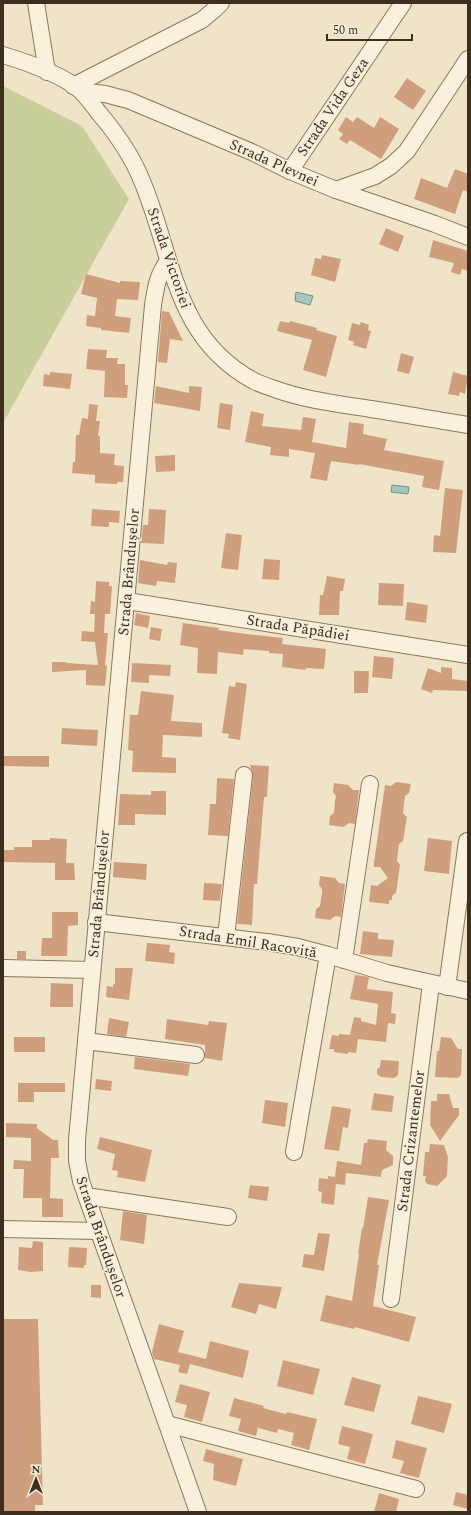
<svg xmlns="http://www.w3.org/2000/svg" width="471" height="1515" font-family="Spectral,serif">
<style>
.green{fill:#c9cf9b}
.water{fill:#a9c4bc;stroke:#6f938a}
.building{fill:#cf9f7d}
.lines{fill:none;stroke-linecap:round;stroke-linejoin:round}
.minor-casing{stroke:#8d765c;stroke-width:18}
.minor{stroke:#faf1dc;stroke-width:16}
.labels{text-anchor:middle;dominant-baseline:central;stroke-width:3;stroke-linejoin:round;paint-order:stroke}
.street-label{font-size:15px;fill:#3d2e20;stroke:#f7eed8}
</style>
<rect width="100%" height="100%" fill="#f0e4c8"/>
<polygon class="green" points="3,86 82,126 129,199 3,423"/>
<g class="water">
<polygon points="296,292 313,296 310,305 295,301"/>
<polygon points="392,485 409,487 408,494 391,492"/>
</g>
<g class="building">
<polygon points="407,78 426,91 413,110 394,97"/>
<polygon points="346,117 353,122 357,117 374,128 380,117 399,129 381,159 350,140 347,144 339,139 343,134 338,130"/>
<polygon points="455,169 468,174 468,192 463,190 455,214 414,199 421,178 447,188"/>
<polygon points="386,228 404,236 398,252 379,244"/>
<polygon points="433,240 468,251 468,271 462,269 460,275 451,272 454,263 429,257"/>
<polygon points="322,255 341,259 335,282 311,275 315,258 321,259"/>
<polygon points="86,274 120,283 120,281 140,282 138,300 117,299 115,316 131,318 129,333 101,330 101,328 86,326 87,315 95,316 97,298 81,294"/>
<polygon points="162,311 169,312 183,341 170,339 167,363 158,362"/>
<polygon points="280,321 289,323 290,321 317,328 316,330 337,336 326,377 303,370 312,340 277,331"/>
<polygon points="361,322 369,325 368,330 371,331 366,349 353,345 354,342 348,340 352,323 360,325"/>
<polygon points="88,349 107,350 106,358 118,358 117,364 125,364 125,385 128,385 127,398 104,397 105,371 86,369"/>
<polygon points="401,353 414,357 409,374 397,371"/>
<polygon points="50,372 72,374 70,389 43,386 44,374 50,375"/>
<polygon points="453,372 468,376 465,394 460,392 459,396 448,394"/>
<polygon points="156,386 189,393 189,386 202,387 200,411 154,403"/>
<polygon points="220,403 233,405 230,430 217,428"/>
<polygon points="89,404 98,405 96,421 100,421 98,436 100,436 100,453 115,454 114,465 124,466 123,482 117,482 117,484 95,483 95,475 72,473 73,462 75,462 76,435 79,435 82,418 88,419"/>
<polygon points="251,411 264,414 262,426 301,430 303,417 316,419 312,442 346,448 349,422 364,424 363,434 387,439 384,450 444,461 439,490 422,487 424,476 359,464 359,465 331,461 327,481 310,478 315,453 289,449 289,457 270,455 271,447 245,442"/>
<polygon points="175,455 175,471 156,472 155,456"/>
<polygon points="445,488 463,490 456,553 433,552 434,535 440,536"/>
<polygon points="92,509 120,511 119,523 109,522 109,527 91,526"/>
<polygon points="149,509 166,510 164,544 141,543 143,525 148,525"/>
<polygon points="226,533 242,535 238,570 221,568"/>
<polygon points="264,559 280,560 279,580 262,579"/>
<polygon points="140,560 167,565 168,562 177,563 175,583 157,581 156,586 138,583"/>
<polygon points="327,576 345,579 343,591 340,591 339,615 319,615 320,595 323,595"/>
<polygon points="96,581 109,582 109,586 112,586 110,614 105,614 104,633 108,633 105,665 107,666 105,686 86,685 86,670 52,672 52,662 66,662 66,663 98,665 95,642 81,641 82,631 94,632 95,614 90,614 91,601 95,602"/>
<polygon points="379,583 404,584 403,606 378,605"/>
<polygon points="407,602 428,605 426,623 405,620"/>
<polygon points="136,613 150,616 148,628 134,625"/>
<polygon points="183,623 219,628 218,630 246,634 283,638 282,644 326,649 324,669 306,668 306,670 282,667 283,654 269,653 269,651 244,649 243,655 218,652 217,674 197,673 198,648 180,645"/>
<polygon points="151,627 162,629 160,641 149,639"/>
<polygon points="374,656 394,658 392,679 372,677"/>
<polygon points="132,663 171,665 170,676 149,675 149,683 131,682"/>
<polygon points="441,667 452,668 452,679 468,681 468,691 433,690 432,693 421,689 428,668 441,673"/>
<polygon points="354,671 369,671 368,693 354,693"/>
<polygon points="236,682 247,684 240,740 228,738 229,734 222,733 229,686 235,687"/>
<polygon points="141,691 174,695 171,721 202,723 202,737 163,735 162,757 176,758 176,773 132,772 133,751 128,750 130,715 138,715"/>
<polygon points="62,728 98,730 97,746 61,744"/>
<polygon points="3,756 49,756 49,767 3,766"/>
<polygon points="250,765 269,766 267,797 264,797 257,884 254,884 252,925 237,924 253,776"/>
<polygon points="217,778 234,779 228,836 208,835 210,804 216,804"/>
<polygon points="396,782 411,784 409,793 405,796 403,813 407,817 403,841 399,844 397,861 400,865 396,893 392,896 392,900 389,900 389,904 369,902 371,885 377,886 388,878 380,867 374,867 374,863 385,785 391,786"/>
<polygon points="334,783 348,785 353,790 359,790 355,824 349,823 343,827 329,825 330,816 334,813 335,800 336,796 333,792"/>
<polygon points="151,791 166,791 166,815 135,814 135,825 118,825 120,794 151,795"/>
<polygon points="50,838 67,839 66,863 74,863 75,880 55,880 55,863 3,862 3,850 14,850 14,847 32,847 32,840 50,840"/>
<polygon points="428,838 452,841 449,874 424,871"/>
<polygon points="114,862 147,864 146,880 113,877"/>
<polygon points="320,876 335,878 339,883 345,884 341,917 335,916 330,920 315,918 316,909 320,906 322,893 322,889 319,885"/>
<polygon points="204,883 222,884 220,901 203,900"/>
<polygon points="52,912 78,912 78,925 68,926 67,956 41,956 42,938 52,938"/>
<polygon points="363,931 378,933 378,939 394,940 392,957 360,954"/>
<polygon points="147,943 170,945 169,952 175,953 174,964 145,961"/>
<rect x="17" y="951" width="9" height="8"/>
<polygon points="115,968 133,968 129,1000 106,997 107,986 113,987 113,984 115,984"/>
<polygon points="355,975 369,977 367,989 393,992 391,1013 396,1014 395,1024 388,1023 386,1042 358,1039 356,1053 348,1052 348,1054 334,1052 334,1049 329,1049 332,1035 339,1036 339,1034 350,1035 354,1017 361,1018 361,1021 376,1025 378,1004 350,999"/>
<polygon points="51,983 73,984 73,1007 50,1007"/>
<polygon points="109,1018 129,1022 126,1037 107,1034"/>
<polygon points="167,1019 208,1025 209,1021 227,1023 222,1061 205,1058 205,1045 165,1039"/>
<rect x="14" y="1037" width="31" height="15"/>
<polygon points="441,1037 451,1038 458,1049 462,1049 461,1075 458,1078 435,1077 437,1051 439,1051"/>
<polygon points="135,1057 190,1064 188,1076 134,1069"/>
<polygon points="381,1060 399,1061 398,1075 394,1078 381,1077 377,1074 377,1069 380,1067"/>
<polygon points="96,1079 112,1081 111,1091 95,1089"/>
<polygon points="18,1083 65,1083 65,1092 34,1092 34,1102 18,1102"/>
<polygon points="374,1093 394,1096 392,1112 371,1110"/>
<polygon points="437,1094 449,1094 453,1108 459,1108 459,1115 440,1141 430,1125 431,1101 437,1101"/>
<polygon points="265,1100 288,1103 285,1127 262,1123"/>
<polygon points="332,1106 351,1109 348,1128 343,1127 339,1151 324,1149"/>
<polygon points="6,1123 37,1124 37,1128 53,1140 58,1140 59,1158 51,1158 50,1198 63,1199 63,1217 42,1217 42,1198 43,1198 23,1198 24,1169 13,1169 14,1160 31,1161 31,1138 6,1137"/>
<polygon points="100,1137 152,1150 145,1182 117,1177 118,1171 112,1170 115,1154 97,1149"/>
<polygon points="368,1139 387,1141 386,1150 393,1156 393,1165 382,1170 381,1177 346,1173 345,1185 336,1184 334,1205 321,1203 322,1192 318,1191 319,1178 328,1179 328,1176 335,1177 337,1161 361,1165 364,1143 367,1143"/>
<polygon points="430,1144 444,1145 448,1157 447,1176 437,1186 427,1184 425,1181 426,1176 423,1176 425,1152 429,1152"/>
<polygon points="250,1185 269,1187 267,1201 248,1198"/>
<polygon points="368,1197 389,1200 377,1265 379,1265 373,1306 416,1317 409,1342 355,1327 354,1329 320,1321 326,1295 352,1301 359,1254 358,1254 362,1228 363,1228"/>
<polygon points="123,1211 147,1215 144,1244 120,1240"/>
<polygon points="318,1233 330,1234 324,1271 302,1267 304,1254 314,1255"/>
<polygon points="33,1241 43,1242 43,1271 31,1272 18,1270 19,1247 32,1248"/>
<polygon points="69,1247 87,1248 86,1265 84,1265 84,1268 68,1267"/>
<polygon points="239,1283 282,1287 276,1309 259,1304 256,1314 231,1307"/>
<polygon points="91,1285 101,1285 101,1298 91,1297"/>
<polygon points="3,1319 38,1319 43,1505 35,1505 35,1512 3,1512"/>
<polygon points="159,1324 184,1331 178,1352 206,1359 210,1341 249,1351 243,1378 190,1364 187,1374 178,1372 180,1365 154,1359 152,1352"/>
<polygon points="283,1360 320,1369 313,1395 277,1386"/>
<polygon points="352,1377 381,1385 374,1412 344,1405"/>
<polygon points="180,1384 210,1392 202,1422 184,1417 187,1405 175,1402"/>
<polygon points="418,1396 452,1404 444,1433 411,1424"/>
<polygon points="234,1398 264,1406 263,1408 286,1414 287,1412 317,1419 309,1450 291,1445 294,1433 278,1429 277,1433 258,1428 256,1436 238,1431 241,1419 229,1416"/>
<polygon points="342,1426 373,1434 365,1464 347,1459 350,1447 338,1444"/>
<polygon points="396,1440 427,1448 419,1478 400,1473 404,1461 392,1458"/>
<polygon points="206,1449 243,1459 236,1486 213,1480 214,1464 203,1461"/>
<polygon points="456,1492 468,1495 468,1509 453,1505"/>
<polygon points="379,1493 399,1499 396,1512 374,1512"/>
</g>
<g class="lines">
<g class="minor-casing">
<g id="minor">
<polyline points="36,3 47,72"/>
<path d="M3,55C26,62 62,75 80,90C87,97 93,105 99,113C116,133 132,156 142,181C174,257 173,337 254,381C260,384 266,386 272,388C304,400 338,404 371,409C404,414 436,420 468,425"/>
<polyline points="73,86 202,20 215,9 221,3"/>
<polyline points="81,91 105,94 128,100 254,153 290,171 336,190 435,224 468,237"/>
<polyline points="290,171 403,3"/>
<polyline points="336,190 375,176 391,166 407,151 468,59"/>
<path d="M168,261C157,276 156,287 153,305C129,583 101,861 77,1140V1161L81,1181L198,1512"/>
<polyline points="127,601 468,655"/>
<polyline points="96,922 267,942 298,947 328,955 387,973 468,991"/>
<polyline points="226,937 244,775"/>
<polyline points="344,960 370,784"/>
<polyline points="3,968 92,970"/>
<polyline points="447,987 467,841"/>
<polyline points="86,1041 196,1055"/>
<polyline points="294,1152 328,955"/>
<polyline points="86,1196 228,1217"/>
<polyline points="3,1229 97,1231"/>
<polyline points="391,1299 431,984"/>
<polyline points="167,1424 416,1489"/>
</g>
</g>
<use href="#minor" class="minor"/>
</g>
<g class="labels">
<g class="street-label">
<text transform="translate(333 107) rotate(-56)">Strada Vida Geza</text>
<text transform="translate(274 163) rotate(24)">Strada Plevnei</text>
<text transform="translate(169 258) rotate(71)">Strada Victoriei</text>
<text transform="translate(129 572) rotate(-85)">Strada Brândușelor</text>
<text transform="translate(298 628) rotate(9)">Strada Păpădiei</text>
<text transform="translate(99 894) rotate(-85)">Strada Brândușelor</text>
<text transform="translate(248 942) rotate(9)">Strada Emil Racoviță</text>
<text transform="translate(411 1141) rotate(-83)">Strada Crizantemelor</text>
<text transform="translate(101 1237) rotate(71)">Strada Brândușelor</text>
</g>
</g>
<rect width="471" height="1515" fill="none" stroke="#3d2e20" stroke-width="8"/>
<g transform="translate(36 1479)" stroke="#f7eed8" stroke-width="3" paint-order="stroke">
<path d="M0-3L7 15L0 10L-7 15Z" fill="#3d2e20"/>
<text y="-6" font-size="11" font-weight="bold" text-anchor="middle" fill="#3d2e20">N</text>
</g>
<path d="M327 34v6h85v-6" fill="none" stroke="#3d2e20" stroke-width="2"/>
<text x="333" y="34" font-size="12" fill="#3d2e20" stroke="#f7eed8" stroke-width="3" paint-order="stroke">50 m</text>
</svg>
